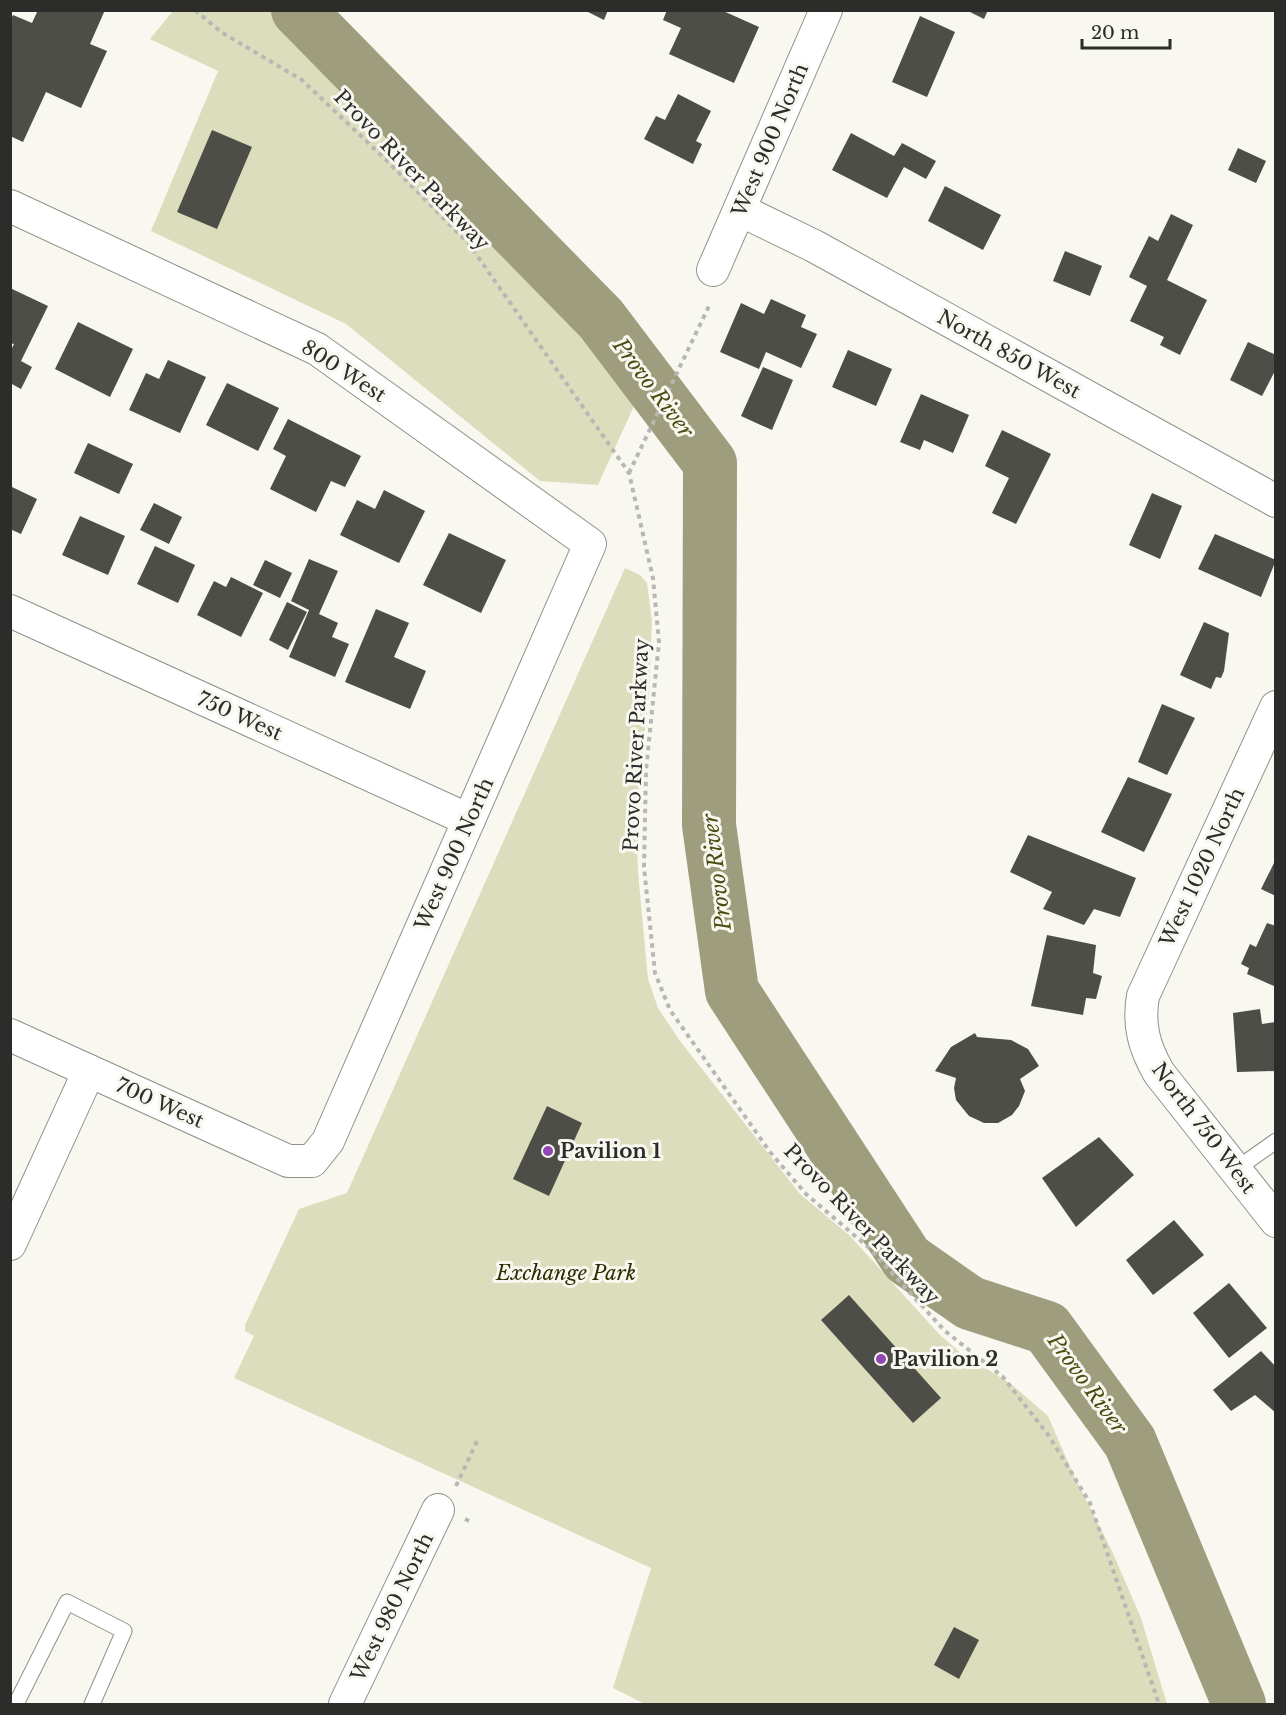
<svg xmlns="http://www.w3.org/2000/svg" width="1286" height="1715" font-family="'Libre Baskerville',serif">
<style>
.green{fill:#dcddbd}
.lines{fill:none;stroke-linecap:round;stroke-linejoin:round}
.river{stroke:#9e9e7e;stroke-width:54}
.building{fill:#4e4e48}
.service-casing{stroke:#91918b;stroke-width:17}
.minor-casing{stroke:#91918b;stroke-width:34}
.path{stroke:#b8b8b3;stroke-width:4;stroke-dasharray:4.5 4.5;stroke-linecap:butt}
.service{stroke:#fff;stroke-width:15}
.minor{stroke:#fff;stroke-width:32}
.poi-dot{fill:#9245b5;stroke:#f8f8f1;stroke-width:2}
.labels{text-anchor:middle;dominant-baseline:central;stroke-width:6;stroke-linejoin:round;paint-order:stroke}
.street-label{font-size:20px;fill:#2c2c2a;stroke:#f8f8f1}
.poi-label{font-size:20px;font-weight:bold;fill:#2c2c2a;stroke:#f8f8f1;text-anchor:start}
.park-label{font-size:20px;font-style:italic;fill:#2e2d01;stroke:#f8f8f1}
.water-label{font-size:21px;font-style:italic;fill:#4d4c13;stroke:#f8f8f1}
</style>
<rect width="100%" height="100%" fill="#f8f8f1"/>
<g class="green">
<polygon points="173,11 277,11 538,278 639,395 598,485 540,481 346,324 151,231 218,71 150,39"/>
<polygon points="625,568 640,575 647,583 652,621 649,693 636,813 638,872 648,979 658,1008 680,1041 800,1194 850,1236 940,1335 961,1353 1011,1384 1048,1416 1075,1478 1112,1551 1141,1618 1167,1704 645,1704 613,1688 651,1568 234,1378 254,1336 245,1331 245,1325 299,1209 347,1193"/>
</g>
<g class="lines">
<polyline class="river" points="298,10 601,319 710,463 709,825 732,991 907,1259 970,1303 1047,1328 1130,1442 1239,1704"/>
</g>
<g class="building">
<polygon points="38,10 105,10 90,44 107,51 81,108 46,92 23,142 10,136 10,21 13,15 32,23"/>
<polygon points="584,10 608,10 604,20"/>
<polygon points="667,10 721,10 759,27 734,83 669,54 681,28 663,20"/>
<polygon points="966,10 988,10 984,19"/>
<polygon points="920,16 955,32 927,97 892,82"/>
<polygon points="678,94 711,111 696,141 702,144 693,164 644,139 656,116 665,120"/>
<polygon points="212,130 252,147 217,229 177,212"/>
<polygon points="851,133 894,156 902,143 936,161 926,179 904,167 887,198 832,170"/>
<polygon points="1238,148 1266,161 1256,183 1228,170"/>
<polygon points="945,186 1001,215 983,250 928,221"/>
<polygon points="1171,214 1193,225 1167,280 1207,300 1180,355 1160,345 1164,337 1130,321 1147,286 1129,277 1149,236 1158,241"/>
<polygon points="1065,251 1102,266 1090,296 1053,281"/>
<polygon points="10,288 48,306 21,361 32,367 21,389 10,383 10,352 14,344 10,343"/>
<polygon points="771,299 806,315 801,327 817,334 801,368 766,352 759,369 720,352 741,303 764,314"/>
<polygon points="78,322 133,349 110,397 55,369"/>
<polygon points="1248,342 1276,355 1276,369 1262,396 1230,380"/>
<polygon points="848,350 892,369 876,406 832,387"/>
<polygon points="168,360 206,377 180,433 129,410 146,373 159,379"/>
<polygon points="763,367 793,380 772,430 741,416"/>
<polygon points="227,383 279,408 258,451 206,425"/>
<polygon points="921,394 969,415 953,453 924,440 920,450 900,442"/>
<polygon points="288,419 361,456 345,487 331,481 316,512 270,489 286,456 273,449"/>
<polygon points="1002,430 1051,454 1016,524 992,513 1009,478 985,466"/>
<polygon points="88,443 133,464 119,494 74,473"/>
<polygon points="10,486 37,499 21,534 10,529"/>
<polygon points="384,490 425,511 399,563 340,535 357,500 375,509"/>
<polygon points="1152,493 1182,506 1160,559 1129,545"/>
<polygon points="154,503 182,517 169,544 140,530"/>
<polygon points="80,516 125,536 108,575 62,555"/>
<polygon points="449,533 506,560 481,613 423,585"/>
<polygon points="1215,534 1276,560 1261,597 1198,569"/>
<polygon points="155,546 195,565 178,603 137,584"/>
<polygon points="309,559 338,571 319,614 338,623 332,637 349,644 335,677 289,657 309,610 291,601"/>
<polygon points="265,560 292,573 280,598 253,585"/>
<polygon points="231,577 263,593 241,637 197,615 214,581 226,587"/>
<polygon points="287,602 307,612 288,650 269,640"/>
<polygon points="376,609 409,623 394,657 426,671 410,709 345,682"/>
<polygon points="1204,622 1229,633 1224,671 1221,678 1216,677 1211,689 1180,675"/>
<polygon points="1162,704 1195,718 1167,775 1138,762"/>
<polygon points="1128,777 1172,794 1144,852 1101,832"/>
<polygon points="1028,835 1136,878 1120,917 1094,909 1084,925 1043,909 1052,892 1010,872"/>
<polygon points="1276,859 1276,896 1261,889"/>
<polygon points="1267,923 1276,926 1276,987 1247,974 1249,968 1241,964 1250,944 1256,947"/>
<polygon points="1047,935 1096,945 1093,973 1102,976 1096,999 1086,998 1083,1015 1031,1006"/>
<polygon points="1260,1009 1262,1024 1276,1022 1276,1071 1237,1072 1233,1013"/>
<polygon points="975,1033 977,1037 1011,1040 1028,1049 1039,1066 1020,1079 1025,1091 1019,1106 1012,1115 998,1123 984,1123 969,1116 956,1100 954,1088 956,1078 935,1071 951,1047"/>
<polygon points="547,1106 582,1123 549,1196 513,1179"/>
<polygon points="1099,1137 1134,1175 1076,1227 1042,1178"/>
<polygon points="1174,1220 1204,1255 1153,1295 1126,1260"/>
<polygon points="1229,1283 1267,1328 1229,1358 1193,1313"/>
<polygon points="849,1295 941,1398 913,1423 821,1320"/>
<polygon points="1261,1351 1276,1367 1276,1413 1255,1395 1231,1411 1213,1390"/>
<polygon points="954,1627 979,1640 959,1679 934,1665"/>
</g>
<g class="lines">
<g class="service-casing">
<g id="service">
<polyline points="1235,1170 1276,1141"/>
<polyline points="16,1704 67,1602 124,1631 92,1704"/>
</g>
</g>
<g class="minor-casing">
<g id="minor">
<polyline points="10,206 317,349 590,544 328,1141 312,1161 288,1161 10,1035"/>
<polyline points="740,210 814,246 1276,501"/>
<polyline points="713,270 826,10"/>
<polyline points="10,611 469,820"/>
<path d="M1276,707L1143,996C1138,1025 1144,1047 1159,1073L1276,1221"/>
<polyline points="10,1244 89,1071"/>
<polyline points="345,1704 438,1510"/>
</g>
</g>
<g class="path">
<polyline points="195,10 221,32 302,80 384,158 469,244 629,473 653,578 659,642 646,770 644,867 655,973 670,1010 770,1152 806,1194 868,1247 945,1331 1003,1377 1049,1436 1090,1503 1159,1704"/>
<polyline points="629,473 709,306"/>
<polyline points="456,1486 478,1439"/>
<polyline points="465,1519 473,1523"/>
</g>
<use href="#service" class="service"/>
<use href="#minor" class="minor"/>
</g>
<g class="poi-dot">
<circle cx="548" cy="1151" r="6"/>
<circle cx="881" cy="1359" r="6"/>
</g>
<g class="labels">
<g class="street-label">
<text transform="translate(770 140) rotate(-67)">West 900 North</text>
<text transform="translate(412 170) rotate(46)">Provo River Parkway</text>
<text transform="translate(1009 354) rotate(29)">North 850 West</text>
<text transform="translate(344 371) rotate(33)">800 West</text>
<text transform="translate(240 716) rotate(24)">750 West</text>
<text transform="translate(636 745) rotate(-87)">Provo River Parkway</text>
<text transform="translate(454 854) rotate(-66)">West 900 North</text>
<text transform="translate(1202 867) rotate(-65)">West 1020 North</text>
<text transform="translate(160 1103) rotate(24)">700 West</text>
<text transform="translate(1204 1128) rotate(53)">North 750 West</text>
<text transform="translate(862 1224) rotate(46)">Provo River Parkway</text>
<text transform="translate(392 1607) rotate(-64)">West 980 North</text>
</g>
<g class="poi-label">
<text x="560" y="1151">Pavilion 1</text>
<text x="893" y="1359">Pavilion 2</text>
</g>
<g class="park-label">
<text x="566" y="1273">Exchange Park</text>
</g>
<g class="water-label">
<text transform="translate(653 388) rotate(53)">Provo River</text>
<text transform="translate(717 872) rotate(-97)">Provo River</text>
<text transform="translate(1087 1384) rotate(54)">Provo River</text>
</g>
</g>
<rect width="1286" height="1715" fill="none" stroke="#2c2c2a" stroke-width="24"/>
<path d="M1082 39v9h88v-9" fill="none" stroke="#2c2c2a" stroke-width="3"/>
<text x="1091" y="39" font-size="18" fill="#2c2c2a" stroke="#f8f8f1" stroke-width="4.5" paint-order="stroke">20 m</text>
</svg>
